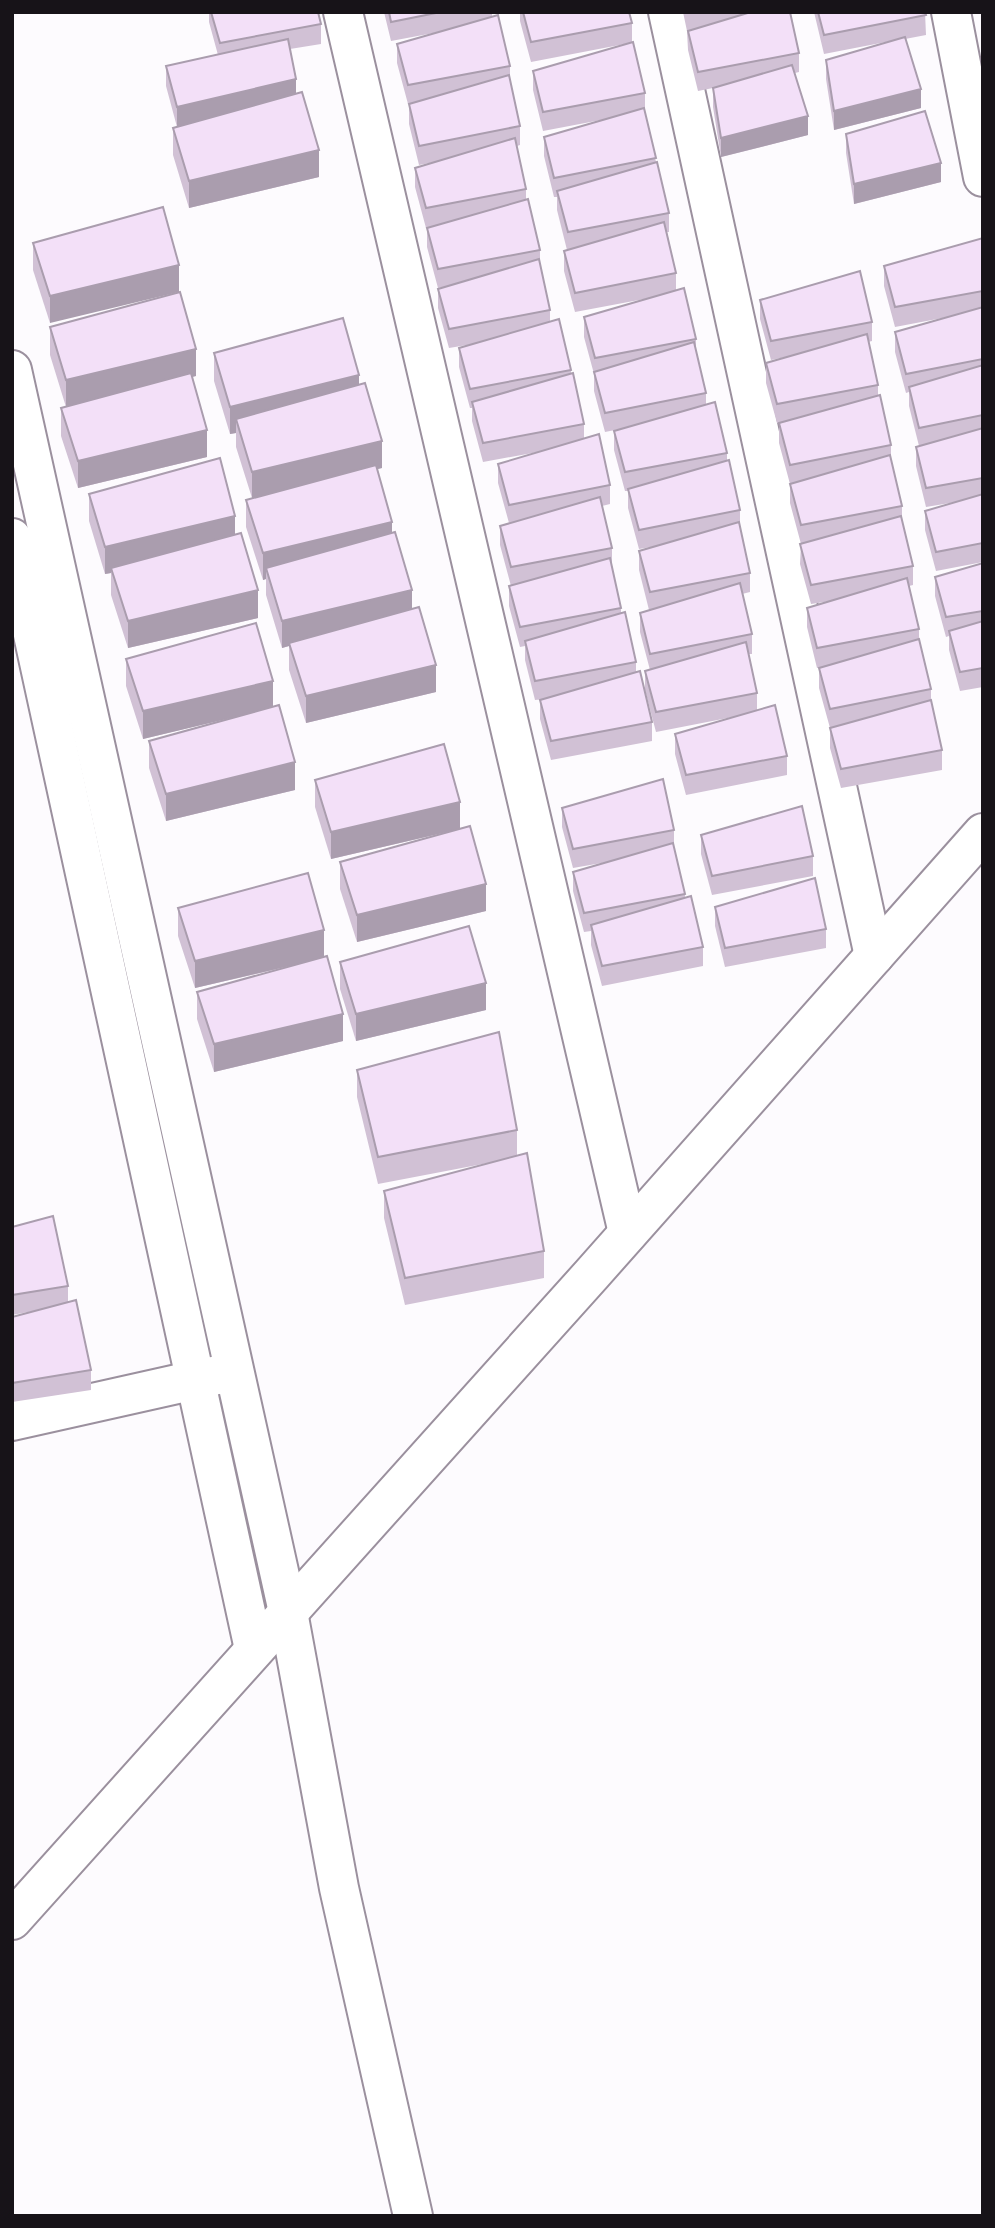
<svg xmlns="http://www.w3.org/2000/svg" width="995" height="2228" font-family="'Roboto Serif',serif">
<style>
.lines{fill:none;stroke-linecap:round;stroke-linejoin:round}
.street-casing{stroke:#9b909e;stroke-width:42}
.street{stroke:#fff;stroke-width:38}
.wall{fill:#d1c1d5}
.shaded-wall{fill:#aa9dae}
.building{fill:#f3e0f8;stroke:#aa9dae;stroke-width:2}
</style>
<rect width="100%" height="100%" fill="#fdfbfe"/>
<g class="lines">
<g class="street-casing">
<g id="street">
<polyline points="343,12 628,1233"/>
<polyline points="668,12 874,956"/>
<polyline points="951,12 983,177"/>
<polyline points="12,370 288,1612 339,1888 413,2216"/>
<polyline points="12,538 254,1649"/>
<polyline points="12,1421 222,1374"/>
<polyline points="12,1920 592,1274 983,833"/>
</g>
</g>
<use href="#street" class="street"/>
</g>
<g class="wall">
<polygon points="209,12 318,12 321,24 321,44 290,49 296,94 319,177 189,208 173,155 173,128 177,127 166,86 166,66 218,55 209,22"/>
<polygon points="384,12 492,12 492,17 510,66 510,79 520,126 520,145 517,146 526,189 526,199 540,250 540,263 550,310 550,321 571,370 571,374 584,424 584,439 610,485 610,504 602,506 612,548 612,567 621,608 621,613 636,662 636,672 652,722 652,741 551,760 540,719 540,700 545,699 535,700 525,660 525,646 520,647 509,606 509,586 511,586 500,545 500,526 509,523 498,483 498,464 538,452 483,462 472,421 472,408 470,408 459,367 459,348 473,344 449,348 438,308 438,289 443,287 438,288 427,247 427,228 433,226 426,228 415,187 415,168 435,162 419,165 409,124 409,104 413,103 408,104 397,63 397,44 439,32 391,41"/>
<polygon points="520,12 629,12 632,23 632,42 645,93 645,112 656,162 669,213 669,232 667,232 676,273 676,290 696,339 696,351 706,393 706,405 727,453 727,460 740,510 740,526 750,573 750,592 742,594 752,634 752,654 749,654 757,693 757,710 787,756 787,775 686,795 675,754 675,734 738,716 656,732 645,690 645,671 650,670 640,632 640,613 649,610 639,570 639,551 657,546 639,549 628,508 628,491 625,491 614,450 614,431 625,428 605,432 594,391 594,374 584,337 584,317 655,297 575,312 564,271 564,251 567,250 557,210 557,197 554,197 544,156 544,137 601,120 543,131 533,90 533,71 630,43 531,62 520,21"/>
<polygon points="683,12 790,12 799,53 799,72 795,73 808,135 721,157 713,107 713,88 698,91 688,50 687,31"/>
<polygon points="814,12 925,12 926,35 905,39 921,108 834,130 826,79 826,60 891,41 824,54"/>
<polygon points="846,134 941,182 854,204 846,153"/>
<polygon points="163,207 50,323 33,270 33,243"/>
<polygon points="983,238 983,562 936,571 925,530 925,511 956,502 926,507 916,466 916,447 919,446 909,406 909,392 906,393 895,352 895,332 953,316 895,327 884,286 884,266"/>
<polygon points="760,300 872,322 872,341 868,342 878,385 878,395 891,445 891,459 902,506 902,521 913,566 913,585 909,586 919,629 919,639 931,689 931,704 942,750 942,770 841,788 830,748 830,728 819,688 819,668 830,665 817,668 807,627 807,608 831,601 811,604 800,564 801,544 790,503 790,484 794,483 790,484 779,443 779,423 785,422 777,423 766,383 766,363 786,357 771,360 760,319"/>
<polygon points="50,327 196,376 192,377 207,457 78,488 61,436 61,408 66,407 50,355"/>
<polygon points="214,353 359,385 382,468 377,469 392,533 412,609 436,692 306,723 289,670 289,646 282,648 266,595 266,579 263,580 246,527 246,500 252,498 236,447 236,433 230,434 214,381"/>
<polygon points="89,494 235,535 258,618 128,648 111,595 111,573 105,574 89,521"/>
<polygon points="983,563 983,687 960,691 949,650 949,636 946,637 935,596 935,577"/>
<polygon points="126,659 273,707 295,790 166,821 149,768 149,741 242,715 143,739 126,686"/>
<polygon points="315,780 460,829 331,859 315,807"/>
<polygon points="562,808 674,830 674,847 685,894 685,898 703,947 703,966 602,986 591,945 591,931 584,932 573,891 573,872 613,861 573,868 562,827"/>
<polygon points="701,835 813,856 813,876 712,895 701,854"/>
<polygon points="340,862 486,911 357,942 340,889"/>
<polygon points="715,907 826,929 826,948 725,967 715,926"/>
<polygon points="178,908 324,957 343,1041 214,1072 197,1019 197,992 295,965 195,988 178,936"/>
<polygon points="340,962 486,1010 356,1041 340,989"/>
<polygon points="357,1070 517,1130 517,1155 544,1251 544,1278 405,1305 384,1218 384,1191 488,1163 378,1184 357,1097"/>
<polygon points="12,1227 68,1286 68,1302 91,1370 91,1390 12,1402 12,1317 39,1310 12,1315"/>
</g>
<g class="shaded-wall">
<polygon points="296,79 296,98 177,127 177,107"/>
<polygon points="921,89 921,108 834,130 834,111"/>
<polygon points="808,116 808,135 721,157 721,138"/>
<polygon points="319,150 319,177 189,208 189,181"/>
<polygon points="941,163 941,182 854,204 854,184"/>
<polygon points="179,265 179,292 50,323 50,296"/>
<polygon points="196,349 196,376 66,407 66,380"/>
<polygon points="359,375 359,403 236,419 236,433 230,434 230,407"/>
<polygon points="207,430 207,457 78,488 78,461"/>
<polygon points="382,441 382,468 252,499 252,472"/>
<polygon points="235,516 235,543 111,568 111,573 105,574 105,547"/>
<polygon points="392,522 392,550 266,568 266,579 263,580 263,553"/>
<polygon points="258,590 258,618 128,648 128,621"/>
<polygon points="412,590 412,617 289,643 289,646 282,648 282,621"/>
<polygon points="436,665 436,692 306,723 306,696"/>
<polygon points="273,681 273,708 143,739 143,711"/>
<polygon points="295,762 295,790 166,821 166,794"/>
<polygon points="460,802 460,829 331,859 331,832"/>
<polygon points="486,884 486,911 357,942 357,915"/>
<polygon points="324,930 324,958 195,988 195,961"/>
<polygon points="486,983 486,1010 356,1041 356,1014"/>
<polygon points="343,1014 343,1041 214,1072 214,1044"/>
</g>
<g class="building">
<polygon points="211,12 318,12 321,24 220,43"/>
<polygon points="389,12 441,12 391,22"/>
<polygon points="523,12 629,12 632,23 531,42"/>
<polygon points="751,12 790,12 799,53 698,72 688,31"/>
<polygon points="818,12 925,12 926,15 824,35"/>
<polygon points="498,15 510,66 408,85 397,44"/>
<polygon points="905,37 921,89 834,111 826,60"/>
<polygon points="288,39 296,79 177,107 166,66"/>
<polygon points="633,42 645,93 543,112 533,71"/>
<polygon points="792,65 808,116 721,138 713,88"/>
<polygon points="509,75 520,126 419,146 409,104"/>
<polygon points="302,92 319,150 189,181 173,128"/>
<polygon points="644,108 656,158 554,178 544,137"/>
<polygon points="925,111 941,163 854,184 846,134"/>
<polygon points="515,138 526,189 426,208 415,168"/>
<polygon points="657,162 669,213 568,232 557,191"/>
<polygon points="528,199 540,250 438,269 427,228"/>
<polygon points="163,207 179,265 50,296 33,243"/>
<polygon points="664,222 676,273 575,293 564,251"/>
<polygon points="983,238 983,291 895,307 884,266"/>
<polygon points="539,259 550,310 449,329 438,289"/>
<polygon points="860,271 872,322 771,341 760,300"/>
<polygon points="684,288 696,339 595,358 584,317"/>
<polygon points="180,292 196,349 66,380 50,327"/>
<polygon points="983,307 983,359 906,374 895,332"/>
<polygon points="343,318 359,375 230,407 214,353"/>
<polygon points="559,319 571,370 470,389 459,348"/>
<polygon points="867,334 878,385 777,404 766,363"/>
<polygon points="694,342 706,393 605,413 594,372"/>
<polygon points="983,365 983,415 919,428 909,387"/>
<polygon points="191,373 207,430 78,461 61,408"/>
<polygon points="573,373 584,424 483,443 472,402"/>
<polygon points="365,383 382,441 252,472 236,419"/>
<polygon points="880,395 891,445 790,465 779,423"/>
<polygon points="715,402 727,453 625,472 614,431"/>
<polygon points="983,428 983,478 926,488 916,447"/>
<polygon points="599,434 610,485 509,505 498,464"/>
<polygon points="890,455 902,506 801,525 790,484"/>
<polygon points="220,458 235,516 105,547 89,494"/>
<polygon points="729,460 740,510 639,530 628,489"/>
<polygon points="376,465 392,522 263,553 246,500"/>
<polygon points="983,494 983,543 936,552 925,511"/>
<polygon points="600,497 612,548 511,567 500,526"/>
<polygon points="901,516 913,566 811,585 800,544"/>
<polygon points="739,522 750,573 650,592 639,551"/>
<polygon points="395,532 412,590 282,621 266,568"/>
<polygon points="241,533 258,590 128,621 111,568"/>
<polygon points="610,558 621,608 520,627 509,586"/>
<polygon points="983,563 983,611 946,617 935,577"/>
<polygon points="907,578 919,629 817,648 807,608"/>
<polygon points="740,583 752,634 650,654 640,613"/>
<polygon points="419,607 436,665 306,696 289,643"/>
<polygon points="625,612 636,662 535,681 525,641"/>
<polygon points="983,621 983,668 960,672 949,631"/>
<polygon points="256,623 273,681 143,711 126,659"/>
<polygon points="919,639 931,689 830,709 819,668"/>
<polygon points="746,642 757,693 656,712 645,671"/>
<polygon points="640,671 652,722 551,741 540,700"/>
<polygon points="931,700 942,750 841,769 830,728"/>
<polygon points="279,705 295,762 166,794 149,741"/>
<polygon points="775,705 787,756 686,775 675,734"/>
<polygon points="444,744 460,802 331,832 315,780"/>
<polygon points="663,779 674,830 573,849 562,808"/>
<polygon points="802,806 813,856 712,876 701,835"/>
<polygon points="470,826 486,884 357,915 340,862"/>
<polygon points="673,843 685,894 584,913 573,872"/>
<polygon points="308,873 324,930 195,961 178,908"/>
<polygon points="815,878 826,929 725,948 715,907"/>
<polygon points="691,896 703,947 602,966 591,925"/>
<polygon points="469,926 486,983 356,1014 340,962"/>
<polygon points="327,956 343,1014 214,1044 197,992"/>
<polygon points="499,1032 517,1130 378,1157 357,1070"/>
<polygon points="527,1153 544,1251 405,1278 384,1191"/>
<polygon points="53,1216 68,1286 12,1295 12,1227"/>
<polygon points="76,1300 91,1370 12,1383 12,1317"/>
</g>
<rect width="995" height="2228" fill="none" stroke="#171318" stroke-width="28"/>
</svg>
